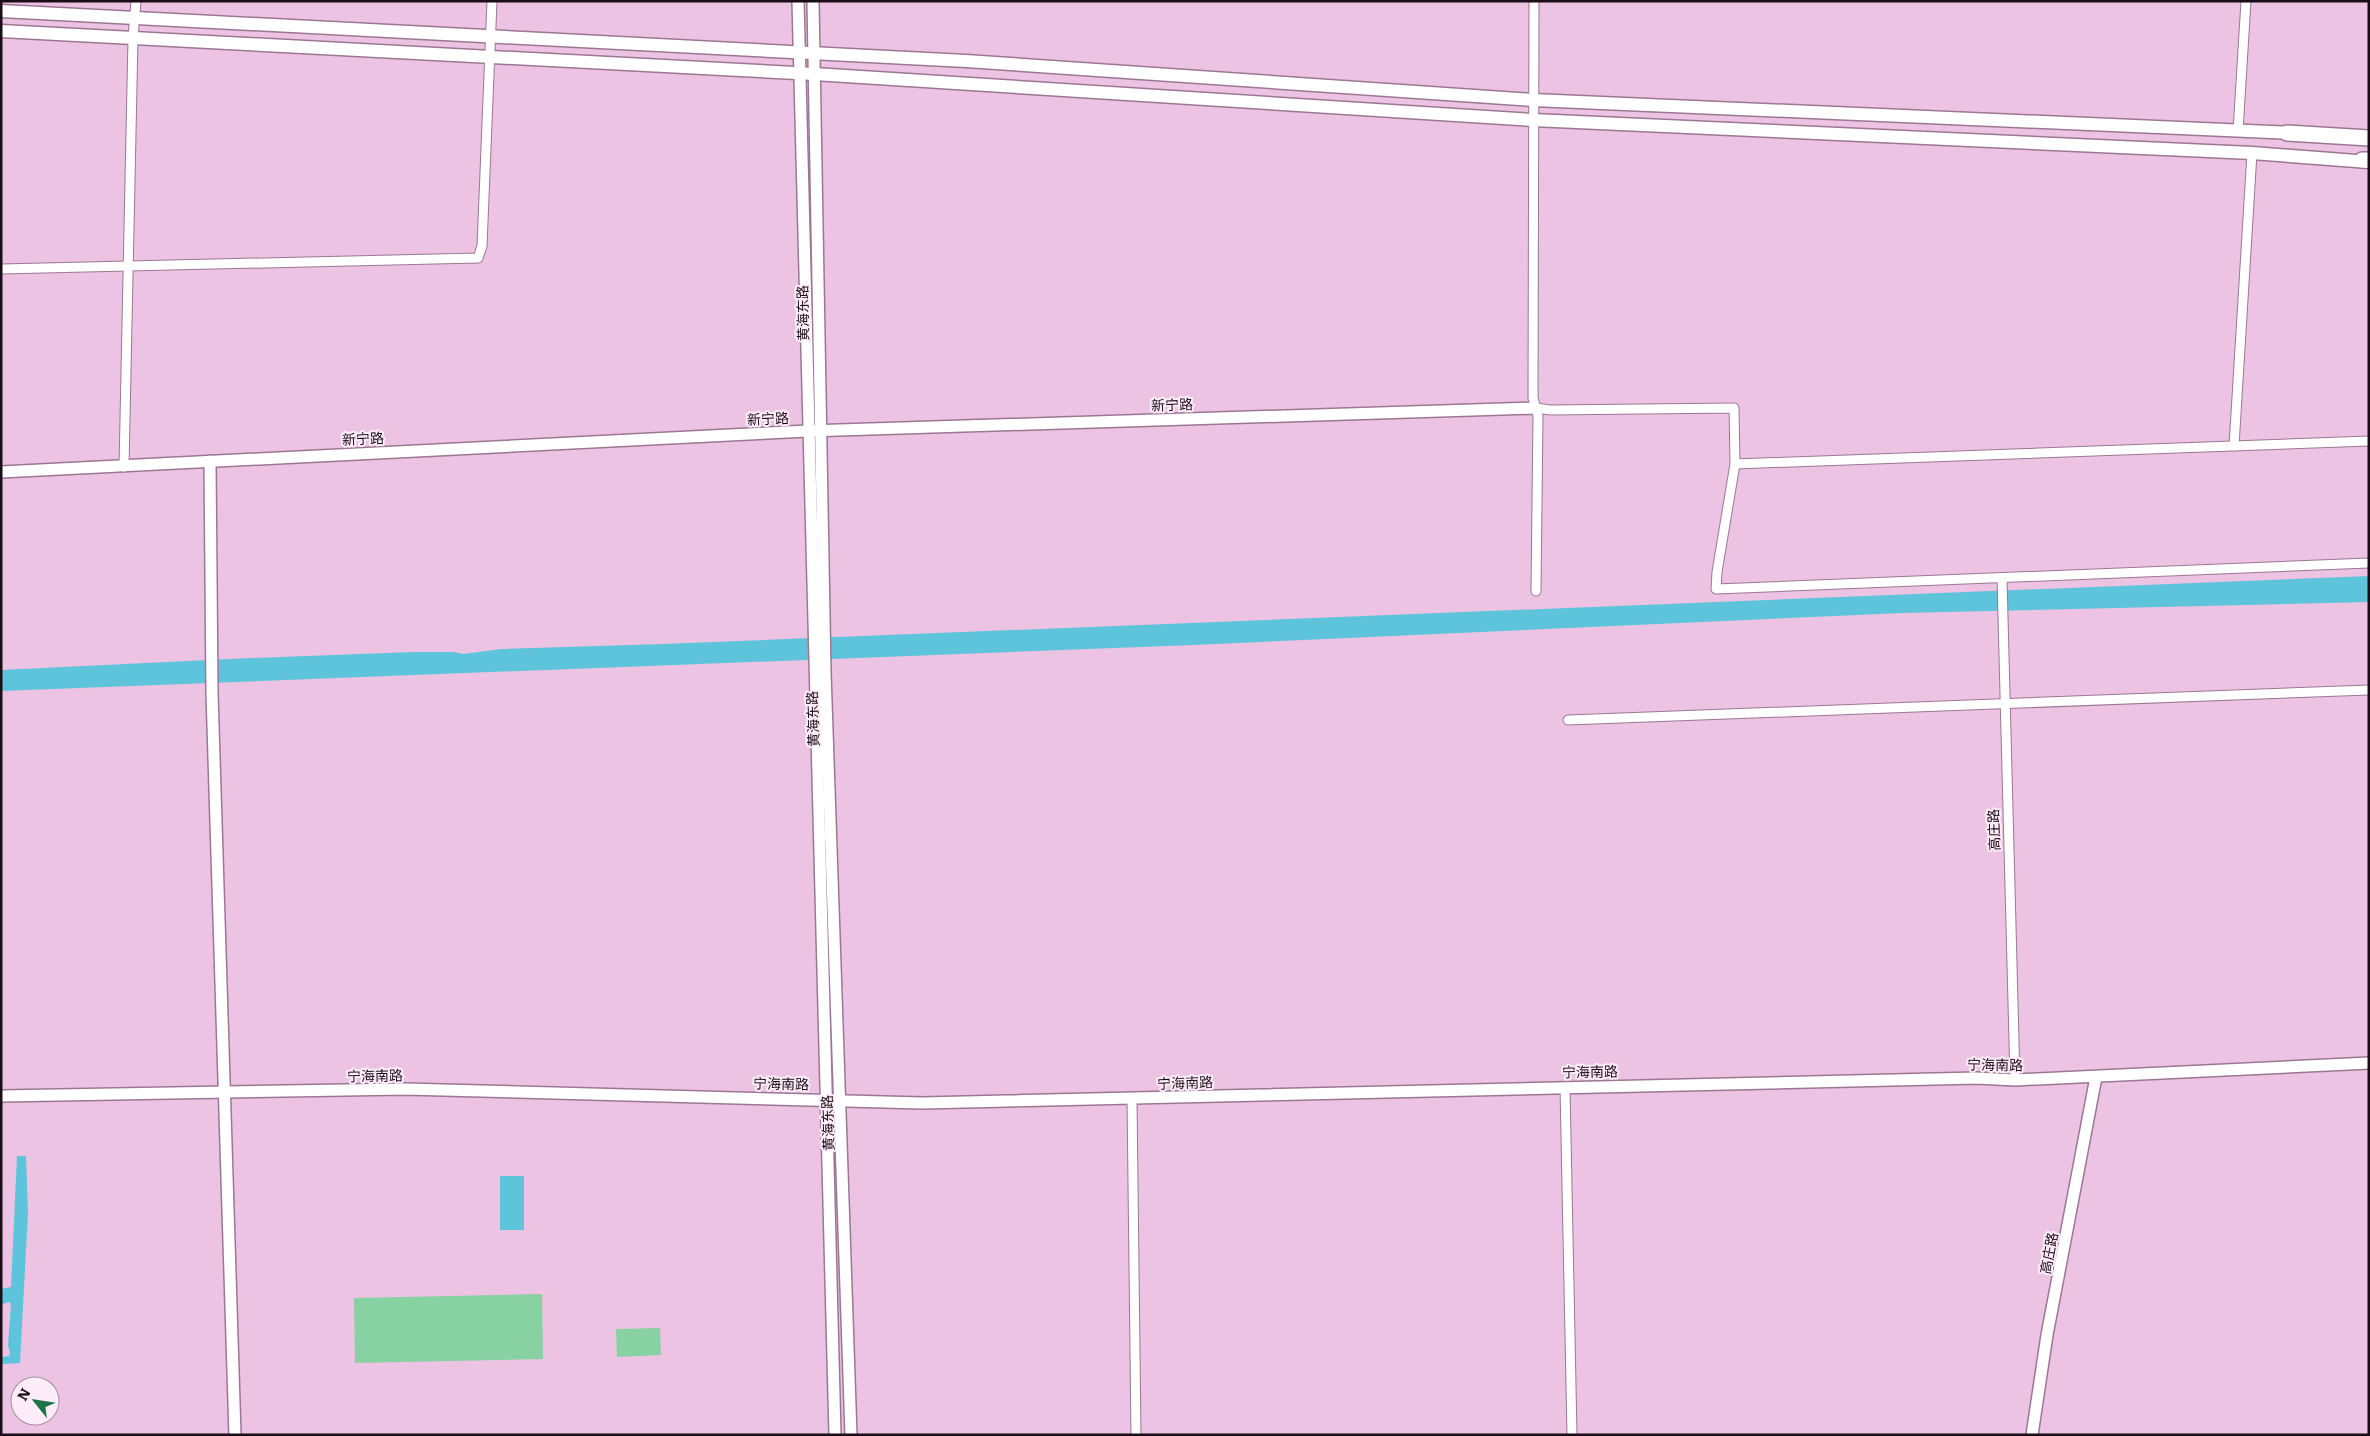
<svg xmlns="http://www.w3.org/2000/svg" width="2370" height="1436" font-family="Literata,'Noto Sans SC',serif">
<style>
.green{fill:#87d1a2}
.water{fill:#5ec4dc}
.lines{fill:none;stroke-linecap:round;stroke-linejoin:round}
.street-casing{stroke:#9c7793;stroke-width:11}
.secondary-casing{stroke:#9c7793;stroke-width:14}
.primary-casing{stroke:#9c7793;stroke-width:15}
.highway-casing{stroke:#9c7793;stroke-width:18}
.street{stroke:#fff;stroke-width:9}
.secondary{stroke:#fff;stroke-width:11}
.primary{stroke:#fff;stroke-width:12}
.highway{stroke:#fff;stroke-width:15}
.labels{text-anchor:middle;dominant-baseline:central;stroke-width:4;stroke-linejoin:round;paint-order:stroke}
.street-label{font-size:14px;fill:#1b0d18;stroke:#feedf9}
</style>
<rect width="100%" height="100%" fill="#ecc3e2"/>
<g class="green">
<polygon points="542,1294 543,1359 355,1363 354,1298"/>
<polygon points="660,1328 661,1355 617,1357 616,1329"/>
</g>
<g class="water">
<polygon points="2369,576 2369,602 1902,613 1194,645 1,691 1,670 251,658 413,652 454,652 463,654 501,649 663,644"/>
<polygon points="17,1156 26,1156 28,1213 20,1363 1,1364 1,1357 9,1356 10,1352 8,1346 11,1304 9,1302 1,1305 1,1289 11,1287"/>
<rect x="500" y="1176" width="24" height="54"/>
</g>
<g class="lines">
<g class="street-casing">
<g id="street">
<polyline points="1534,1 1533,398 1538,416 1536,591"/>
<polyline points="2238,131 2246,1"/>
<polyline points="1,269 478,258 482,246 492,1"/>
<polyline points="1536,408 1550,410 1734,408 1735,464 2369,441"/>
<polyline points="2234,446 2252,153"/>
<polyline points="1735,464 1717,572 1716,589 2369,563"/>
<polyline points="124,467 133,38 136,1"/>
<polyline points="2002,578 2015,1080"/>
<polyline points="1568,720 2369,690"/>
<polyline points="1565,1087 1572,1435"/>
<polyline points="1132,1099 1136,1435"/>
</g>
</g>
<g class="secondary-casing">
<g id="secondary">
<polyline points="798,1 835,1435"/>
<polyline points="813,1 825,672 851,1435"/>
<polyline points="210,461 212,693 235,1435"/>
<polyline points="1,472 808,431 1536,408"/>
<polyline points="1,1096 405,1089 922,1103 1976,1078 2015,1080 2369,1063"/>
<polyline points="2032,1435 2047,1335 2096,1077"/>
</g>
</g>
<g class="primary-casing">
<g id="primary">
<polyline points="1,11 966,61 1533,100 2296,133"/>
<polyline points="1,31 814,74 1533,120 2252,153 2369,162"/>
</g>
</g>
<g class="highway-casing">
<g id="highway">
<polyline points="2287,133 2369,138"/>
<polyline points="2362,160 2369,160"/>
</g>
</g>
<use href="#street" class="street"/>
<use href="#secondary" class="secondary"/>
<use href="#primary" class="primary"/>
<use href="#highway" class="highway"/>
</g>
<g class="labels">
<g class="street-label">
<text transform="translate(802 313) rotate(-91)">黄海东路</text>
<text transform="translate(1172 404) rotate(-2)">新宁路</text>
<text transform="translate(768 418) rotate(-3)">新宁路</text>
<text transform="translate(363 438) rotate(-3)">新宁路</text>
<text transform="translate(812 719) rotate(-92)">黄海东路</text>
<text transform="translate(1993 830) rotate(-92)">高庄路</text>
<text transform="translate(1995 1064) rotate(1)">宁海南路</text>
<text transform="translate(1590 1071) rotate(-1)">宁海南路</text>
<text transform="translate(375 1075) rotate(-1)">宁海南路</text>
<text transform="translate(1185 1082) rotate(-2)">宁海南路</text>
<text transform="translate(781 1083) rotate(1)">宁海南路</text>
<text transform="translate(827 1123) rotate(-92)">黄海东路</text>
<text transform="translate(2048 1253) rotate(-79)">高庄路</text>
</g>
</g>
<rect width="2370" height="1436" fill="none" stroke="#1b0d18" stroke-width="5"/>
<g transform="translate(35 1401) rotate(300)"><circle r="24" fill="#feedf9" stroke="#a3939f"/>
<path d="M0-4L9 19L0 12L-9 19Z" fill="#1d7345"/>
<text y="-8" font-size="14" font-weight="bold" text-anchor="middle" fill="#1b0d18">N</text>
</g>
</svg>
